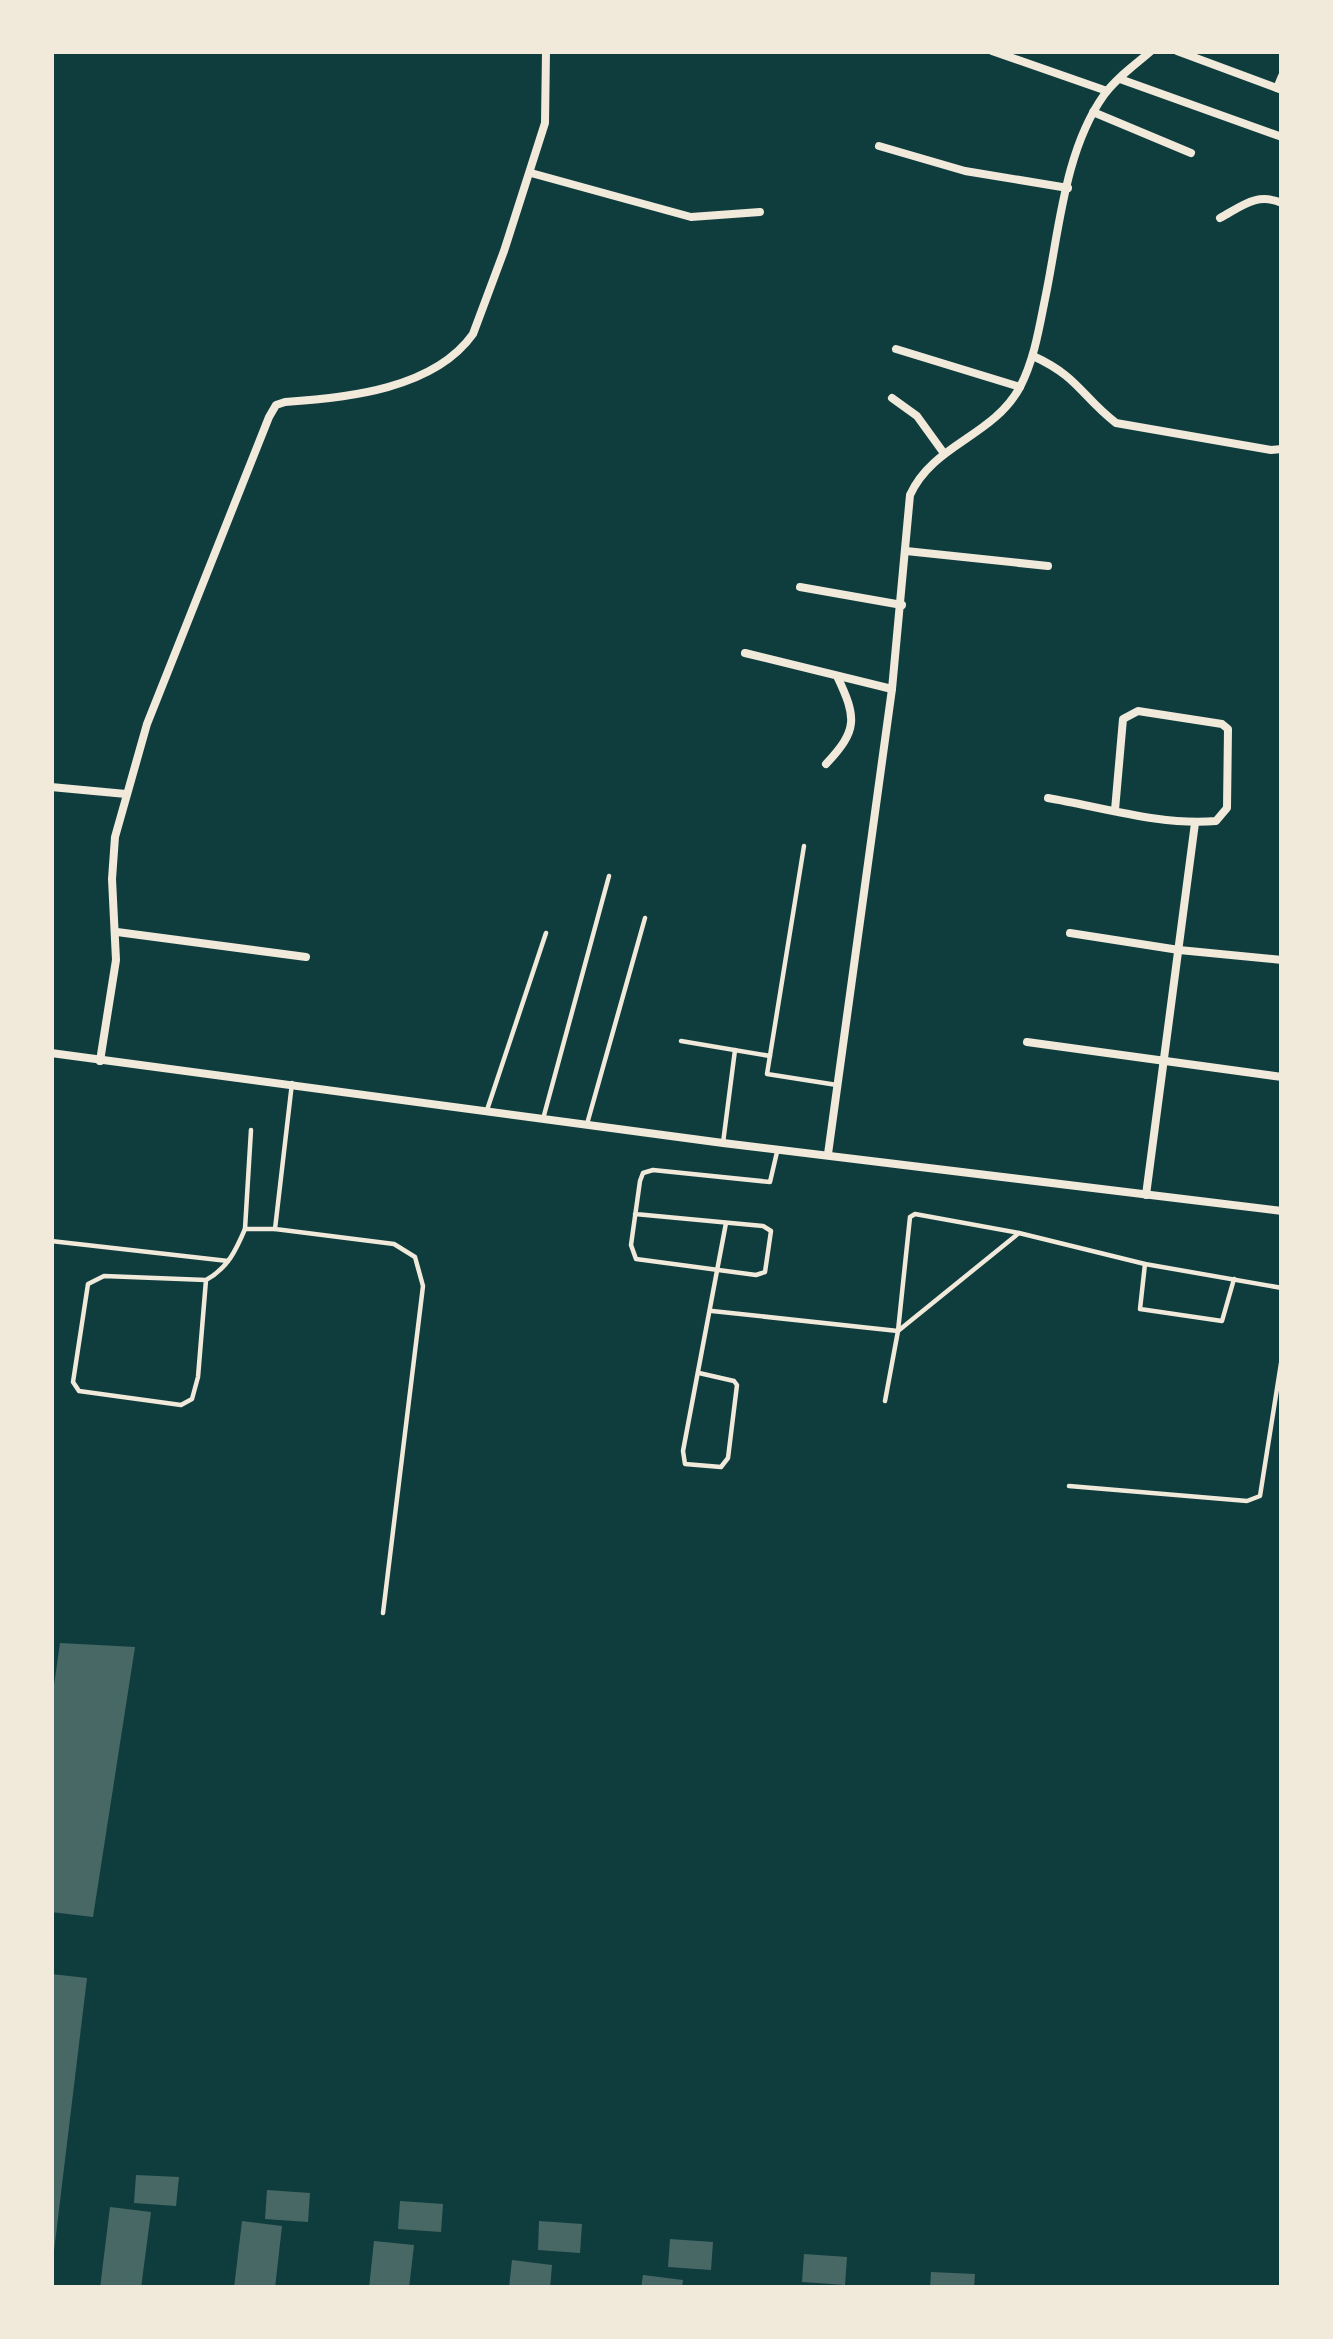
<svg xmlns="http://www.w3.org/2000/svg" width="1333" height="2339" font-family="Literata,serif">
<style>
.building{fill:#486865}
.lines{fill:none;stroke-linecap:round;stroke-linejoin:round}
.service{stroke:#f1e9da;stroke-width:4.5}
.minor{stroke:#f1e9da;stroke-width:8}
</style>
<rect width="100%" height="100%" fill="#0f3d3e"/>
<g class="building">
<polygon points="60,1643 135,1647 93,1917 51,1912 51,1706"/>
<polygon points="51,1974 87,1978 54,2251 51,2251"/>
<polygon points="136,2175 179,2177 176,2206 134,2203"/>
<polygon points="267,2190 310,2193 308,2222 265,2219"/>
<polygon points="400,2201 443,2204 441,2232 398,2229"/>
<polygon points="110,2207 151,2212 141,2288 100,2288"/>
<polygon points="242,2221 282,2226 275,2288 234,2288"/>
<polygon points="539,2221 582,2224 580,2253 538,2250"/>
<polygon points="670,2239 713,2242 711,2270 668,2267"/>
<polygon points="374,2241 414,2245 409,2288 369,2288"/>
<polygon points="804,2254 847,2257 845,2285 802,2282"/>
<polygon points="512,2260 552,2265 550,2288 509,2288"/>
<polygon points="931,2272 975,2274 974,2288 930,2288"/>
<polygon points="643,2275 683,2280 682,2288 641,2288"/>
</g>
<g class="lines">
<g class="service">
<polyline points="804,846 767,1074 837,1085"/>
<polyline points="681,1041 770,1056"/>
<polyline points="292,1083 275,1229 394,1244 415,1257 423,1286 383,1613"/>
<polyline points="487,1110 546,933"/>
<polyline points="543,1119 609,876"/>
<polyline points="587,1124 645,918"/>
<polyline points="251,1130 245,1229 275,1229"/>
<polyline points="723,1143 735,1050"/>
<polyline points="635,1214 763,1226 771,1231 765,1272 756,1275 636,1259 631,1245 640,1181 643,1173 653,1170 770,1182 777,1152"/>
<polyline points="51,1241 228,1261"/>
<polyline points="1145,1264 1140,1309 1222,1321 1234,1279"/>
<path d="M206,1280L198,1377L192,1399L181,1405L79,1391L73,1382L88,1284L104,1276L206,1280C228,1268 236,1250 245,1229"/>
<polyline points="712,1311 898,1331 910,1217 915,1214 1019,1233"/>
<polyline points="699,1373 734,1381 737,1385 728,1458 721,1467 685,1464 683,1451 726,1223"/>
<polyline points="885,1401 898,1331 1019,1233 1145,1264 1282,1288"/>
<polyline points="1069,1486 1247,1501 1260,1496 1282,1357"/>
</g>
<g class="minor">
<polyline points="992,51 1107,91"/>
<polyline points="1177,51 1282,90"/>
<polyline points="1120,79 1282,137"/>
<polyline points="1277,88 1282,76"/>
<polyline points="1093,112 1191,153"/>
<polyline points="879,146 965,171 1068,188"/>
<polyline points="531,173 691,217 760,212"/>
<path d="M1220,218C1242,206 1257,192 1282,203"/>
<polyline points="896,349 1020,387"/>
<path d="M1033,356C1079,377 1081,396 1116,423L1271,450L1282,449"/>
<polyline points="892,398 917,416 943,452"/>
<polyline points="906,551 1048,566"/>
<polyline points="800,587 902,605"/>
<polyline points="745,653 892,689"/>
<path d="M826,764C858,730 857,718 837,676"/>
<polyline points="51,787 126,794"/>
<path d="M1048,798C1101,807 1162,826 1216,821L1227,808L1228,729L1222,724L1138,711L1123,719L1115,810"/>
<polyline points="117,932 306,957"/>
<polyline points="1070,933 1179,950 1282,960"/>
<polyline points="1027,1042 1282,1077"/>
<polyline points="51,1053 723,1143 1282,1211"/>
<path d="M100,1061L116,960L112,879L115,837L147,724L269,417L276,405L285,402C347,398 434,389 473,334L504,251L545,123L546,51"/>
<path d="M828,1154L892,689L910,495C933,444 993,437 1020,387C1034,360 1039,329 1045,299C1059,233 1064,151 1104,95C1116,78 1135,65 1151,51"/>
<polyline points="1146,1195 1195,823"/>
</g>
</g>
<rect width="1333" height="2339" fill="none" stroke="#f1e9da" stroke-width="108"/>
</svg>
